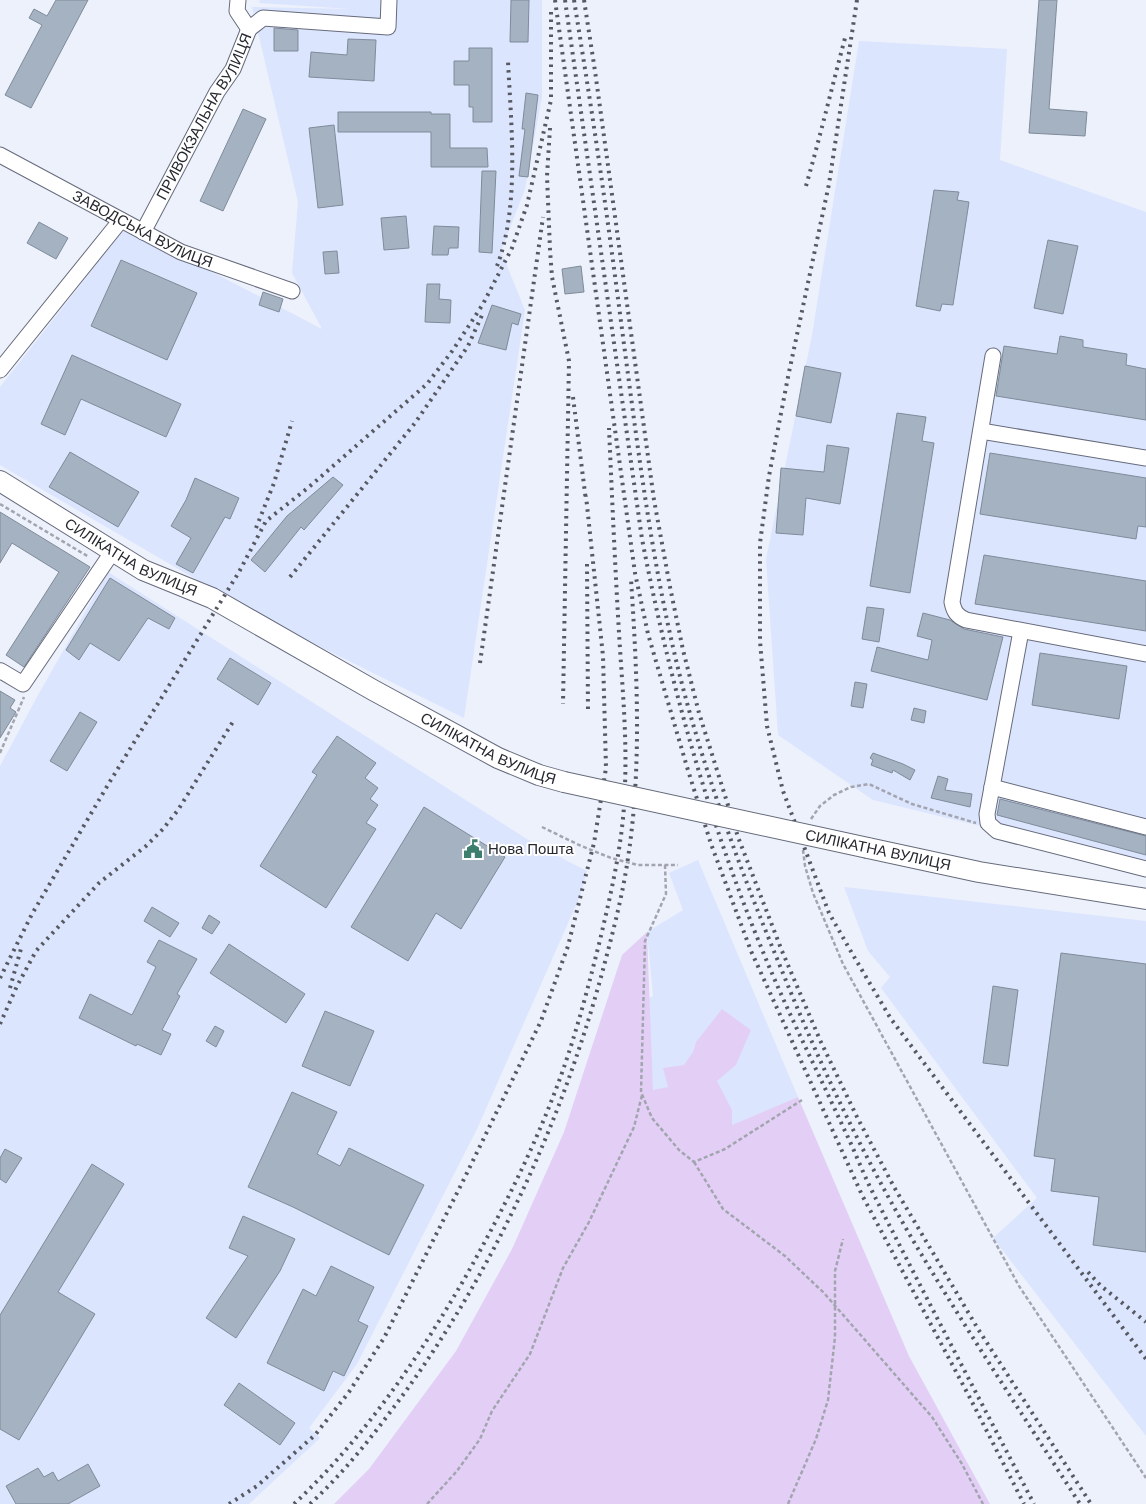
<svg xmlns="http://www.w3.org/2000/svg" width="1146" height="1504" font-family="'DM Sans',sans-serif">
<style>
.built{fill:#dce5fe}
.green{fill:#e3cff6}
.building{fill:#a4b2c1;stroke:#7f8b9a}
.lines{fill:none;stroke-linecap:round;stroke-linejoin:round}
.minor-casing{stroke:#666b7c;stroke-width:17}
.major-casing{stroke:#666b7c;stroke-width:22}
.path{stroke:#a2a5af;stroke-width:2.5;stroke-dasharray:4 2.5;stroke-linecap:butt}
.minor{stroke:#fff;stroke-width:15}
.major{stroke:#fff;stroke-width:20}
.rail{stroke:#565961;stroke-width:4;stroke-dasharray:2.5 5;stroke-linecap:butt}
.major-bridge-casing{stroke:#666b7c;stroke-width:22;stroke-linecap:butt}
.major-bridge{stroke:#fff;stroke-width:20}
.labels{text-anchor:middle;dominant-baseline:central;stroke-width:4;stroke-linejoin:round;paint-order:stroke}
.street-label{font-size:15px;fill:#26282f;stroke:#fff}
.poi-label{font-size:15px;fill:#26282f;stroke:#fff;text-anchor:start}
</style>
<rect width="100%" height="100%" fill="#edf1fc"/>
<g class="built">
<polygon points="260,0 542,0 542,97 525,189 501,251 525,310 464,718 266,620 0,465 0,387 126,227 322,329 292,273 298,202 252,7 351,9 259,3"/>
<polygon points="859,41 1007,49 1000,160 1146,212 1146,866 873,800 778,735 766,559 812,335"/>
<polygon points="108,572 538,846 587,871 580,896 477,1129 357,1364 309,1428 320,1438 249,1504 0,1504 0,766 38,695"/>
<polygon points="698,860 798,1097 733,1126 653,1090 646,999 653,996 647,932 683,910 669,873"/>
<polygon points="844,887 1146,921 1146,1436 993,1238 1037,1198 881,988 890,977 868,951"/>
</g>
<polygon class="green" points="647,932 653,1090 668,1087 663,1068 684,1065 693,1052 696,1042 722,1009 751,1030 736,1065 717,1081 732,1110 732,1125 798,1097 909,1356 990,1504 334,1504 369,1469 456,1351 512,1249 564,1132 622,955"/>
<g class="building">
<polygon points="56,0 88,0 31,108 5,95 42,25 29,18 34,9 47,16"/>
<polygon points="511,0 529,0 528,42 510,42"/>
<polygon points="1039,0 1057,0 1049,109 1087,112 1085,136 1029,133"/>
<polygon points="274,28 298,30 298,51 274,51"/>
<polygon points="348,39 376,40 374,81 309,77 311,52 347,55"/>
<polygon points="469,48 492,48 492,122 473,122 473,107 469,107 469,85 454,85 454,61 469,61"/>
<polygon points="526,93 538,95 528,177 519,176 525,129 522,129"/>
<polygon points="243,109 266,119 223,211 200,201"/>
<polygon points="338,112 431,112 431,114 450,114 450,148 487,148 488,167 431,167 431,132 338,132"/>
<polygon points="334,125 343,205 318,208 309,128"/>
<polygon points="482,171 496,171 492,253 479,252"/>
<polygon points="934,190 959,192 957,200 969,202 953,305 942,304 940,311 916,306"/>
<polygon points="406,216 409,248 384,250 381,218"/>
<polygon points="39,222 68,238 56,259 27,243"/>
<polygon points="434,226 459,227 458,248 449,248 448,255 432,255"/>
<polygon points="1048,240 1078,246 1063,314 1034,308"/>
<polygon points="337,251 339,273 325,274 323,252"/>
<polygon points="121,260 197,293 167,360 91,326"/>
<polygon points="581,266 584,292 565,294 562,269"/>
<polygon points="427,284 440,284 439,299 451,300 450,323 425,322"/>
<polygon points="263,292 283,299 279,312 259,305"/>
<polygon points="492,305 521,314 518,325 512,323 506,350 478,343"/>
<polygon points="1060,336 1083,340 1083,347 1127,354 1126,365 1146,369 1146,420 996,396 1004,346 1057,354"/>
<polygon points="72,355 181,404 166,437 81,399 65,435 41,424"/>
<polygon points="805,366 841,373 831,423 796,416"/>
<polygon points="897,413 926,417 922,441 934,443 910,593 870,586"/>
<polygon points="827,445 849,448 840,504 806,498 803,535 776,533 781,468 824,472"/>
<polygon points="70,452 139,492 118,527 49,487"/>
<polygon points="990,453 1146,478 1146,527 1138,526 1136,539 980,514"/>
<polygon points="333,477 343,485 304,530 301,527 265,572 251,560 287,516"/>
<polygon points="195,478 239,498 230,519 225,517 193,573 176,564 191,538 171,526 186,500"/>
<polygon points="0,512 90,567 24,667 6,655 59,572 12,543 0,563"/>
<polygon points="984,555 1146,581 1146,631 975,604"/>
<polygon points="110,578 175,618 169,629 148,618 119,661 90,643 79,660 66,650"/>
<polygon points="867,607 884,609 879,642 862,639"/>
<polygon points="923,613 950,620 964,629 1003,637 987,700 871,671 877,647 928,660 932,640 917,636"/>
<polygon points="1040,653 1127,666 1119,719 1032,705"/>
<polygon points="230,658 271,683 258,705 217,679"/>
<polygon points="855,682 867,684 863,708 851,706"/>
<polygon points="0,691 15,700 10,708 16,712 0,738"/>
<polygon points="914,708 926,711 924,723 911,720"/>
<polygon points="80,712 97,722 67,771 50,761"/>
<polygon points="337,736 376,763 365,778 378,788 370,799 378,805 366,823 376,829 326,908 260,866 317,775 312,772"/>
<polygon points="873,753 903,764 915,770 910,780 893,770 892,773 871,765 873,760 870,758"/>
<polygon points="938,776 948,779 945,790 972,794 970,807 931,798"/>
<polygon points="1000,799 1146,836 1146,855 997,815"/>
<polygon points="424,807 505,857 461,929 436,913 408,961 351,927"/>
<polygon points="152,907 179,923 170,937 144,921"/>
<polygon points="209,915 220,922 212,934 202,928"/>
<polygon points="159,940 197,959 177,994 180,996 162,1030 171,1034 161,1055 137,1044 136,1046 79,1018 90,994 132,1015 156,967 147,962"/>
<polygon points="229,944 305,994 286,1023 210,973"/>
<polygon points="1061,953 1146,964 1146,1252 1093,1245 1099,1197 1051,1191 1055,1159 1034,1156"/>
<polygon points="993,986 1018,990 1008,1066 983,1063"/>
<polygon points="325,1011 374,1031 350,1086 302,1066"/>
<polygon points="215,1026 224,1031 216,1047 206,1041"/>
<polygon points="292,1092 337,1112 317,1154 340,1166 349,1148 424,1185 389,1255 293,1207 248,1187"/>
<polygon points="5,1149 22,1158 6,1183 0,1179 0,1158"/>
<polygon points="92,1164 124,1184 58,1292 95,1314 19,1440 0,1429 0,1315"/>
<polygon points="243,1216 295,1239 280,1271 236,1338 206,1318 248,1256 229,1248"/>
<polygon points="331,1266 374,1287 358,1321 368,1326 344,1376 333,1371 324,1391 267,1363 303,1289 316,1296"/>
<polygon points="239,1383 295,1423 280,1445 224,1405"/>
<polygon points="88,1464 100,1486 68,1504 16,1504 6,1486 38,1468 44,1477 53,1472 58,1481"/>
</g>
<g class="lines">
<g class="minor-casing">
<g id="minor">
<polyline points="238,0 237,11 249,29"/>
<polyline points="249,29 263,18 388,27 389,0"/>
<path id="s1" d="M0,155L181,252L292,291"/>
<path id="s2" d="M143,232L217,92L233,69L249,29"/>
<path d="M993,356L952,602C954,612 957,616 966,620L1146,654"/>
<polyline points="0,370 121,220"/>
<polyline points="981,431 1146,458"/>
<polyline points="1021,631 987,814 988,823 997,831 1146,869"/>
<polyline points="0,672 1,671 23,684 113,551"/>
<polyline points="992,787 1146,827"/>
</g>
</g>
<g class="major-casing">
<g id="major">
<path id="s3" d="M0,481L143,570L212,598L373,690L498,758L539,775L564,782"/>
<polyline points="868,848 979,872 1146,899"/>
</g>
</g>
<g class="path">
<polyline points="0,504 89,557"/>
<polyline points="0,753 24,697"/>
<polyline points="811,819 820,806 834,795 851,787 869,784 912,804 976,823"/>
<polyline points="542,827 579,845 611,858 638,865 678,865"/>
<polyline points="803,850 805,866 813,893 843,964 1019,1286 1146,1478"/>
<polyline points="665,865 666,894 645,941 641,1092 652,1118 679,1150 694,1162 725,1149 802,1100"/>
<polyline points="694,1162 723,1209 785,1256 824,1293 932,1417 962,1464 983,1504"/>
<polyline points="427,1504 457,1471 480,1439 492,1411 530,1354 563,1268 589,1222 634,1127 642,1095"/>
<polyline points="788,1504 816,1439 828,1400 835,1337 835,1271 843,1239"/>
</g>
<use href="#minor" class="minor"/>
<use href="#major" class="major"/>
<g class="rail">
<polyline points="555,0 635,573 648,634 687,767 711,844 751,951 862,1195 970,1398 1024,1504"/>
<path d="M565,0L642,539C669,679 707,815 761,947C786,1009 816,1068 844,1129C854,1149 862,1171 872,1191C925,1296 980,1400 1034,1504"/>
<path d="M574,0C583,56 592,112 600,168C609,229 617,291 625,352C641,472 656,593 689,710C713,795 744,879 778,961C818,1061 864,1159 920,1252C971,1337 1026,1420 1080,1504"/>
<polyline points="584,0 595,71 654,500 670,587 683,650 699,713 738,837 782,951 820,1040 857,1117 894,1187 978,1329 1091,1504"/>
<polyline points="857,0 829,184 788,377 769,476 760,543 760,641 767,726 783,791 803,844 829,913 853,955 891,1019 1146,1359"/>
<polyline points="550,128 547,176 550,250 552,277 569,361 563,704"/>
<path d="M806,186C820,137 832,87 845,38"/>
<path d="M497,266C520,206 511,125 508,61"/>
<polyline points="573,397 586,501"/>
<polyline points="256,528 274,483 292,421"/>
<polyline points="587,564 588,714"/>
<polyline points="290,577 415,423 468,346 483,313"/>
<polyline points="480,663 543,217"/>
<polyline points="0,978 32,914 109,783 239,572 266,521 309,487 427,384 453,350 483,304 512,248 527,205 551,100 551,9"/>
<polyline points="10,988 22,945"/>
<polyline points="0,1024 17,986 36,951 99,883 146,846 163,829 178,810 234,720"/>
<polyline points="1088,1272 1101,1286 1146,1322"/>
<polyline points="229,1504 257,1486 315,1435 349,1392 384,1338 465,1177 541,1021 568,946 594,843 606,768 603,656 586,496"/>
<path d="M294,1504C364,1438 418,1359 466,1276C503,1210 538,1141 563,1070C578,1027 589,984 600,940C612,889 624,838 625,785C627,734 622,683 619,633C615,565 612,497 609,428"/>
<path d="M310,1504C347,1470 378,1429 408,1388C499,1260 565,1114 605,962C614,928 623,893 628,858C642,766 637,671 631,579"/>
</g>
<g class="major-bridge-casing">
<polyline id="major-bridge" points="564,782 868,848"/>
</g>
<use href="#major-bridge" class="major-bridge"/>
</g>
<defs>
<g id="civic-bare" transform="scale(1.5)"><path d="M-.6-6.5H3V-4.5H.6V-3L4-1V1h2V6H-6V1h2V-1L-.6-3ZM-1.2 2.5V6h2.4V2.5Z" fill="#3d7e6d" stroke="#fff" stroke-width="2.5" paint-order="stroke"/></g>
</defs>
<g fill-rule="evenodd">
<use href="#civic-bare" x="473" y="849"/>
</g>
<g class="labels">
<g class="street-label">
<text stroke="none"><textPath href="#s2" startOffset="131">ПРИВОКЗАЛЬНА ВУЛИЦЯ</textPath></text>
<text stroke="none"><textPath href="#s1" startOffset="161">ЗАВОДСЬКА ВУЛИЦЯ</textPath></text>
<text stroke="none"><textPath href="#s3" startOffset="152">СИЛІКАТНА ВУЛИЦЯ</textPath></text>
<text stroke="none"><textPath href="#s3" startOffset="558">СИЛІКАТНА ВУЛИЦЯ</textPath></text>
<text transform="translate(878 850) rotate(12)">СИЛІКАТНА ВУЛИЦЯ</text>
</g>
<g class="poi-label">
<text x="488" y="849">Нова Пошта</text>
</g>
</g>
</svg>
